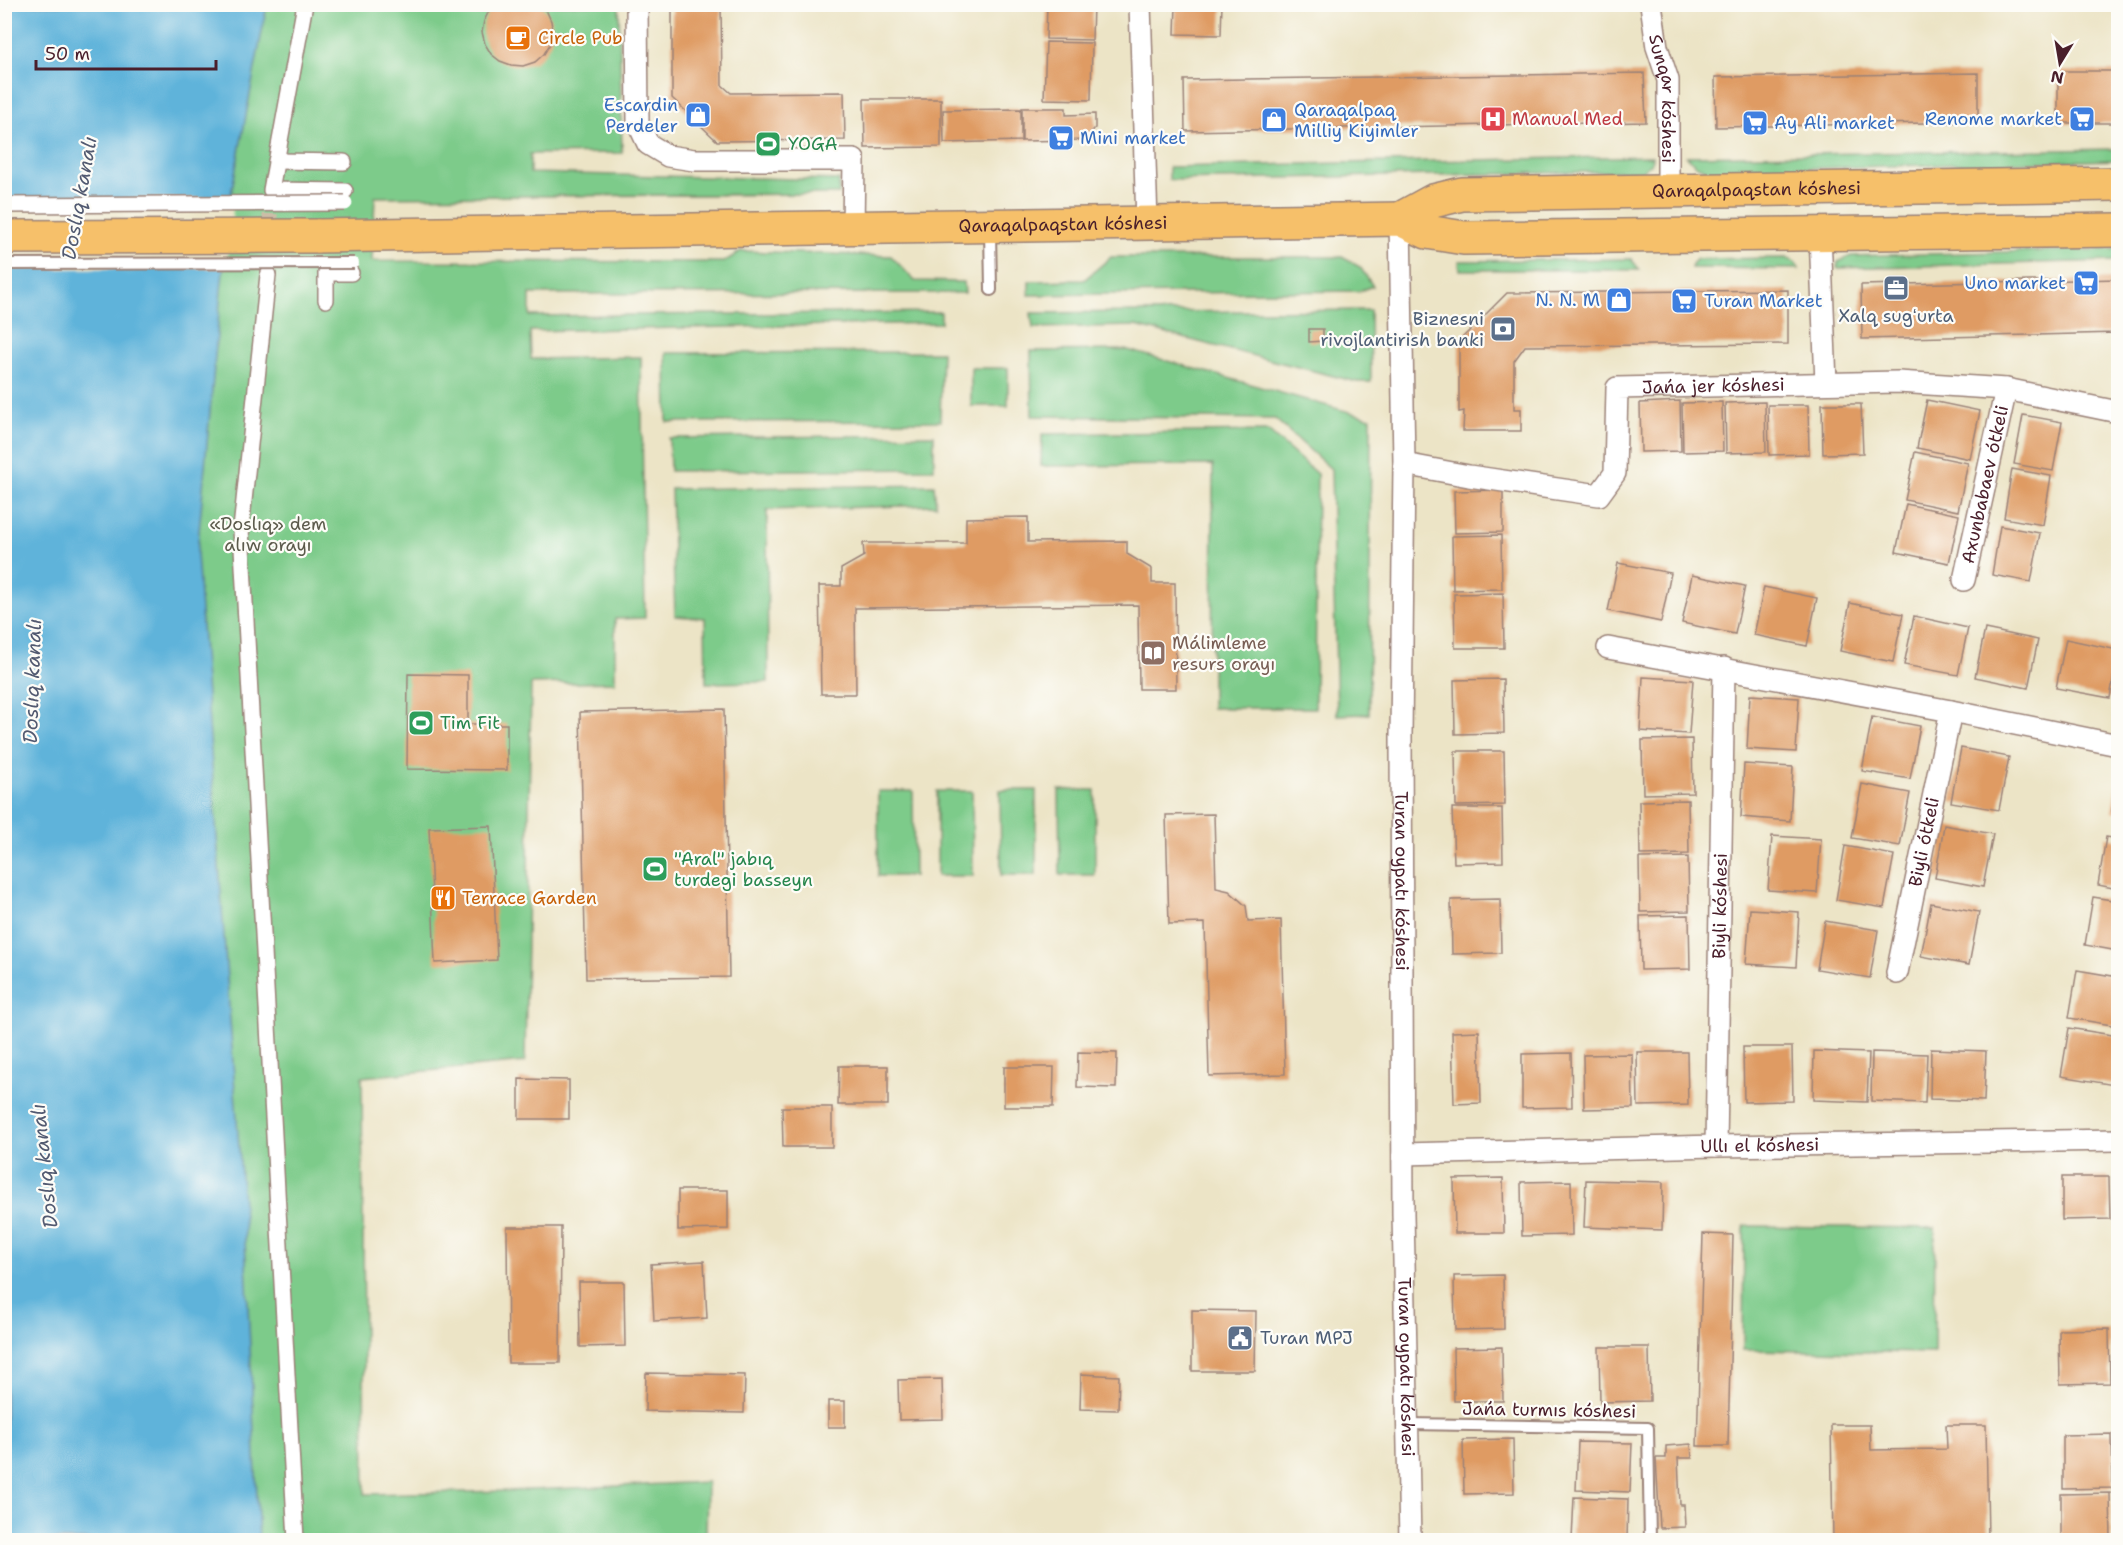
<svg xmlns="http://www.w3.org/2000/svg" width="2123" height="1545" font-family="'Shantell Sans',sans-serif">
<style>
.green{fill:#7dcb8a;stroke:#64755a;stroke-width:1.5}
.water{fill:#5eb3da;stroke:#546982;stroke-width:1.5}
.pier{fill:#ece4c6}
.building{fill:#df9b63}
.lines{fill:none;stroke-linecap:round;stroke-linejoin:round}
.pedestrian-tunnel{stroke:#ccbda7;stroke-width:15;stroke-dasharray:15 8;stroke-linecap:butt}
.service-casing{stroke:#9b8278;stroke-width:14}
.pedestrian-casing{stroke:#9b8278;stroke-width:18}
.minor-casing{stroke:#9b8278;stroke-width:24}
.primary-casing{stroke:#9b8278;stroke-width:36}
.service{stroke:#fff;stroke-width:10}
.pedestrian{stroke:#fff;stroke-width:15}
.minor{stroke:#fff;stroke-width:21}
.primary{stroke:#f6c06b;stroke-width:33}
.service-bridge-casing{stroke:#9b8278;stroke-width:14;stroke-linecap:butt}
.pedestrian-bridge-casing{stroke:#9b8278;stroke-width:18;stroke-linecap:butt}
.primary-bridge-casing{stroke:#9b8278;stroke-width:36;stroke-linecap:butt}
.service-bridge{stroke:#fff;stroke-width:10}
.pedestrian-bridge{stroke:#fff;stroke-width:15}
.primary-bridge{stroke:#f6c06b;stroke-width:33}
.labels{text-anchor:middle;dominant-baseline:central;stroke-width:4.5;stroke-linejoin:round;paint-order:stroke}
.food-label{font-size:18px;fill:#c56008;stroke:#fdfcf7;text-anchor:start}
.street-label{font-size:18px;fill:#4a1f2b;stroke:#fdfcf7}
.shop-label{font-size:18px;fill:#366cbe;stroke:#fdfcf7;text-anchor:end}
.health-label{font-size:18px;fill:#be3a42;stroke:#fdfcf7;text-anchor:start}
.leisure-label{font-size:18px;fill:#27864d;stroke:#fdfcf7;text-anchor:start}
.service-label{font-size:18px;fill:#4e5e75;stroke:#fdfcf7}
.park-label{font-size:18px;fill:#5c5b4c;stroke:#fdfcf7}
.education-label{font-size:18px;fill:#785e54;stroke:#fdfcf7;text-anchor:start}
.water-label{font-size:20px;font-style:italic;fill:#525a71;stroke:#fdfcf7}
</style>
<rect width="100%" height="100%" fill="#fdfcf7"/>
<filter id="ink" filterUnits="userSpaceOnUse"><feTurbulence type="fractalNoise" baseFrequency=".0167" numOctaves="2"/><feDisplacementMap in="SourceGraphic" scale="12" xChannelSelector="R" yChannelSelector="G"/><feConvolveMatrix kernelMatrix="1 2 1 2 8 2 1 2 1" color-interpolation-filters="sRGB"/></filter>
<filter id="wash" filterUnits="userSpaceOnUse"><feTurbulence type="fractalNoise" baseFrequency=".008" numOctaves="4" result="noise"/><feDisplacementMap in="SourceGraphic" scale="24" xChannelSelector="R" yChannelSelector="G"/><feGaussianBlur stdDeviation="1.35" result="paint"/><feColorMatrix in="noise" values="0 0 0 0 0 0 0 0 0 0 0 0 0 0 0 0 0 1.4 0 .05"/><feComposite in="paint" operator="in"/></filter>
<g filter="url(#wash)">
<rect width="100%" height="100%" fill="#ece4c6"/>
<g class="green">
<polygon points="5,5 619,5 622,153 530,154 530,173 839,180 839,194 375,197 372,261 724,262 741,251 891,256 915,281 964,282 965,293 530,294 530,316 941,312 941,323 530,331 531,359 641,357 645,618 615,619 615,682 531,684 525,1062 362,1077 365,1494 509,1491 707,1482 706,1540 5,1540"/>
<polygon points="2118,149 2118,160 1709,171 1695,165 1687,156"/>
<polygon points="1652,156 1651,164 1642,171 1169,180 1169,167"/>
<polygon points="2118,249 2118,261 1837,268 1838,262 1851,256"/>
<polygon points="1111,257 1342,257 1360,267 1373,286 1359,291 1029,295 1029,281 1084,280"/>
<polygon points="1787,258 1795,262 1799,269 1691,268 1693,263 1697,259"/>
<polygon points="1631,259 1640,270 1460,270 1459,261"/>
<polygon points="1370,310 1371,382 1357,382 1136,326 1033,328 1031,313"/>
<polygon points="1128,350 1371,418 1369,714 1337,715 1331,469 1275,419 1032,416 1031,351"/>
<polygon points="942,352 940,421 667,422 666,353"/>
<rect x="971" y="368" width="37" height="38"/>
<polygon points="1268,431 1317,474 1315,708 1212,708 1213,465 1041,466 1042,434"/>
<polygon points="934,435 934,469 670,471 669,438"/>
<polygon points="934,485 936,505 767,510 768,682 706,683 705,618 675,616 671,489"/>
<polygon points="1000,790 1036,790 1036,875 1001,875"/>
<polygon points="1059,790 1095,790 1095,875 1060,875"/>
<polygon points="878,791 913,791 914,876 878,876"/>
<polygon points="937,791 972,791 973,876 937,876"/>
<polygon points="1744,1226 1935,1228 1934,1353 1743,1350"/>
<polygon points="1371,1537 1371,1540 1264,1540 1265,1540"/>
</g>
<polygon class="water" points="5,5 267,5 232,189 221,291 197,554 244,1218 259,1540 5,1540"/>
<polygon class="pier" points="234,198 226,268 4,269 5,200"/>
<g id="blocks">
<g class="building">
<polygon points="495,4 540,4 547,12 551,21 553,33 550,44 544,54 535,62 523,66 511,65 500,61 491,54 485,44 482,32 484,21 489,11"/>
<polygon points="672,4 721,4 722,85 731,93 844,92 845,140 717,141 672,98"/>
<polygon points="1047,4 1093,4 1092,40 1046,39"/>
<polygon points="1176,4 1222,4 1221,35 1175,34"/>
<polygon points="1046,42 1092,43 1091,100 1044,99"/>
<rect x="2058" y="71" width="60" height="52"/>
<polygon points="1644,73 1646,122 1185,131 1184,80"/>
<polygon points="1978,73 1978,122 1716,127 1715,77"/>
<polygon points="864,99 941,99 941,147 865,148"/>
<polygon points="1022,108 1066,108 1066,115 1095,114 1095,128 1084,140 1022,141"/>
<polygon points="1021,109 1021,141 944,143 943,110"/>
<polygon points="2118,279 2118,333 1862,339 1861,285"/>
<polygon points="1788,290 1788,344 1525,346 1514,361 1514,409 1521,409 1521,431 1463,431 1464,411 1459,412 1459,341 1507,293"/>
<polygon points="1309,329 1323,329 1323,341 1309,342"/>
<polygon points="1927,400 1980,411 1970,459 1917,448"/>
<polygon points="1680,401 1681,451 1641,452 1640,403"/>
<polygon points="1722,402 1723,451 1683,452 1682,403"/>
<polygon points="1765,402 1766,452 1726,453 1725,403"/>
<polygon points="1822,404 1861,404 1863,453 1823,454"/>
<polygon points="1768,405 1808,405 1809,454 1769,455"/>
<polygon points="2023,415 2062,422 2053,471 2014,464"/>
<polygon points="1915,452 1968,463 1958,511 1905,500"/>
<polygon points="2012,469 2051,476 2043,525 2004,518"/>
<polygon points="1503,490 1503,532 1455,533 1454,491"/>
<polygon points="1906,504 1959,515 1949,563 1896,552"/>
<polygon points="1028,517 1028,542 1127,541 1127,554 1152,569 1152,583 1175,583 1176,689 1139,689 1138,605 855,608 856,694 821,694 819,586 841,586 841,569 864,556 863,543 966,543 966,518"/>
<polygon points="2000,526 2040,533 2031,582 1992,575"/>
<polygon points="1501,535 1502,589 1453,590 1452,536"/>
<polygon points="1618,563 1671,573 1661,622 1608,611"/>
<polygon points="1692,575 1745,586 1735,634 1682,623"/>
<polygon points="1764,587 1817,598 1807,646 1754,635"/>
<polygon points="1503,593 1504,648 1455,648 1454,594"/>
<polygon points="1850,603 1903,614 1893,662 1840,651"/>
<polygon points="1914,616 1968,628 1958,675 1904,665"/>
<polygon points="1985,629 2038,640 2028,688 1975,677"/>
<polygon points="2066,639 2118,650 2110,698 2056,688"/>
<polygon points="408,674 468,675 468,724 507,724 507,770 407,769"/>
<polygon points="1643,677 1693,680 1689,734 1640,731"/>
<polygon points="1503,679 1504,733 1455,734 1454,680"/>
<polygon points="1750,695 1799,698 1796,752 1747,749"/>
<polygon points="724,709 729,977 586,979 580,712"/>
<polygon points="1872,717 1920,726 1910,779 1862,771"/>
<polygon points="1692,739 1693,793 1643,794 1642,740"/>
<polygon points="1961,748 2009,757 1999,810 1951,802"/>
<polygon points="1455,751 1504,751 1505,805 1456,806"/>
<polygon points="1744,764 1793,767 1790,821 1741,817"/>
<polygon points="2117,781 2118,781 2118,812 2112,811"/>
<polygon points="1862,784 1910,793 1900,846 1852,838"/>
<polygon points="1688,800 1689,854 1640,855 1639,801"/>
<polygon points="1452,808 1502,808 1503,862 1454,863"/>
<polygon points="1214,814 1216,888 1229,891 1246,906 1248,921 1281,920 1285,1074 1209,1076 1205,923 1169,924 1166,815"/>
<polygon points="1944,825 1993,834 1983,887 1935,878"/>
<polygon points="491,826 497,960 435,963 429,828"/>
<polygon points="1772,836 1821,839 1817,893 1768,890"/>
<polygon points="2106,837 2118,839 2118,889 2098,885"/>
<polygon points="1845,846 1894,855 1884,908 1836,900"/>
<polygon points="1688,857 1689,911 1640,912 1639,858"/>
<polygon points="2093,897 2118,901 2118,951 2085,945"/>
<polygon points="1500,899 1501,953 1452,954 1451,900"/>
<polygon points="1931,903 1979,912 1969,965 1921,956"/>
<polygon points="1750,909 1799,912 1796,967 1746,964"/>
<polygon points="1689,915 1690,969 1641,970 1640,916"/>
<polygon points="1825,921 1878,930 1870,978 1817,969"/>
<polygon points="2077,970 2118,977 2118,1026 2069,1018"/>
<polygon points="2069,1028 2118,1036 2118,1061 2114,1085 2061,1076"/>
<polygon points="1479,1031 1481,1103 1454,1104 1452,1032"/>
<polygon points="1743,1047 1792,1047 1793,1101 1744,1102"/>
<polygon points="1931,1049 1986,1051 1984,1101 1930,1099"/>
<polygon points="1814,1051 1869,1053 1867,1102 1813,1100"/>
<polygon points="1078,1052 1117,1053 1116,1088 1077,1087"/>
<polygon points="1637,1052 1687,1052 1688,1105 1638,1106"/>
<polygon points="1872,1052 1927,1054 1925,1103 1871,1101"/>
<polygon points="1571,1053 1572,1107 1522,1108 1522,1054"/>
<polygon points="1632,1054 1633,1108 1584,1109 1583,1055"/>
<polygon points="839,1066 888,1066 888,1105 838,1105"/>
<polygon points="1004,1067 1054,1067 1053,1107 1004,1107"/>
<polygon points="519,1079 569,1080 569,1119 519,1119"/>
<polygon points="782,1107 832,1107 832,1147 783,1147"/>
<polygon points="2062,1177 2109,1177 2110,1219 2062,1220"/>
<polygon points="1503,1178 1504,1233 1455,1233 1454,1179"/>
<polygon points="1586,1180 1663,1182 1662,1230 1584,1227"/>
<polygon points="1571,1181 1572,1235 1522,1236 1521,1182"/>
<polygon points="678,1190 728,1190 728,1229 678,1230"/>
<polygon points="507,1227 561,1227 560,1363 508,1363"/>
<polygon points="1703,1234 1733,1235 1728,1446 1697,1446"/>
<polygon points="704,1261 707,1318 654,1321 651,1264"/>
<polygon points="1503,1275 1504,1329 1455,1330 1454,1276"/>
<polygon points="579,1282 624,1282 625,1346 580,1347"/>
<polygon points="1192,1310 1256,1311 1255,1371 1192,1371"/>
<polygon points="2109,1329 2110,1383 2060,1384 2059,1330"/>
<polygon points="1502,1347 1503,1401 1454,1401 1453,1348"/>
<polygon points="1599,1347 1649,1347 1650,1401 1600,1402"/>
<polygon points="646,1373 745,1375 744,1413 645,1411"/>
<polygon points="1081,1374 1119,1376 1118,1410 1080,1409"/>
<polygon points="942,1379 943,1419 899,1420 898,1380"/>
<rect x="828" y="1401" width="17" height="26"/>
<polygon points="1831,1425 1870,1425 1871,1450 1947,1449 1946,1425 1986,1425 1988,1540 1833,1540"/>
<polygon points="2112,1434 2113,1488 2063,1489 2063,1435"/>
<polygon points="1513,1439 1514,1493 1464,1494 1463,1440"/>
<polygon points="1578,1442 1632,1443 1630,1492 1576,1490"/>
<polygon points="1691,1444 1692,1458 1678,1458 1680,1505 1684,1505 1685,1527 1660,1528 1656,1458 1666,1458 1666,1446"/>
<polygon points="2110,1493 2111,1540 2061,1540 2061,1494"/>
<polygon points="1574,1497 1628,1499 1627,1540 1572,1540"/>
</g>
</g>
</g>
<g filter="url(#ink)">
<use href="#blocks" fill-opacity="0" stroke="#9b8278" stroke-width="1.5"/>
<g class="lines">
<polyline class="pedestrian-tunnel" points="268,275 271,190"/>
<g class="service-casing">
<g id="service">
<polyline points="990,229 991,290"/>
<polyline points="1408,1424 1648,1428 1650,1540"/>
</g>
</g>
<g class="pedestrian-casing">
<g id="pedestrian">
<polyline points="305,4 271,190 345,191"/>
<polyline points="276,161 344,162"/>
<polyline points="268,275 241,529 296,1540"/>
<polyline points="326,300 326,273 351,273"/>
</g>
</g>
<g class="minor-casing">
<g id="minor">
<polyline points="637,4 638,123 648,144 668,156 694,160 854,160 853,228"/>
<polyline points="1140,4 1147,223"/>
<path id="s1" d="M1651,4L1657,47L1668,80V192"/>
<path id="s2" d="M1400,219L1404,464L1401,737L1403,1214L1410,1540"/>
<polyline points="1820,234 1826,383"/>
<path id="s3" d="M1404,464L1469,476L1599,495L1615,473L1617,388L1898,382L2006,389L2118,412"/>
<path id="s4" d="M1964,580L2006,389"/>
<polyline points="1608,648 1951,711 2118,745"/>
<path id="s5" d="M1897,973L1951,711"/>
<path id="s6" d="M1716,1146L1724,668"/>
<path id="s7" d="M1403,1154L1716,1146L2118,1140"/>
</g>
</g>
<g class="primary-casing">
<g id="primary">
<path id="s8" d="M1400,219L1433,201L1462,194L2118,184"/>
<path id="s9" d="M316,236L1400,219L1427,232L1464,238L2118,230"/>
</g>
</g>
<use href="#service" class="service"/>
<use href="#pedestrian" class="pedestrian"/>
<use href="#minor" class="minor"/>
<use href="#primary" class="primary"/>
<g class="service-bridge-casing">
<polyline id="service-bridge" points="4,264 354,263"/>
</g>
<g class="pedestrian-bridge-casing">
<polyline id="pedestrian-bridge" points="4,205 345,203"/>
</g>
<g class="primary-bridge-casing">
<polyline id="primary-bridge" points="4,237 316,236"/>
</g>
<use href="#service-bridge" class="service-bridge"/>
<use href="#pedestrian-bridge" class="pedestrian-bridge"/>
<use href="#primary-bridge" class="primary-bridge"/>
</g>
</g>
<defs>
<g id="cafe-square" transform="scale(1.35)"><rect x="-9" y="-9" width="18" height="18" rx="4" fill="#e8710a" stroke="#fdfcf7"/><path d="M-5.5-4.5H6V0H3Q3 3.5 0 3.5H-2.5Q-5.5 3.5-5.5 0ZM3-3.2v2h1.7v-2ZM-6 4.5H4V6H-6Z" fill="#fff"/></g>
<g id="shop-square" transform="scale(1.35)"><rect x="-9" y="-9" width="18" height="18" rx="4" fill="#3f7fe0" stroke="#fdfcf7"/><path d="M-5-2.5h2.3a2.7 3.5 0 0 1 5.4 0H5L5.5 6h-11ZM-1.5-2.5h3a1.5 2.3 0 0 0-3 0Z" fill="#fff"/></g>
<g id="hospital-square" transform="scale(1.35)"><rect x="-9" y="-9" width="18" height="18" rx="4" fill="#e0444e" stroke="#fdfcf7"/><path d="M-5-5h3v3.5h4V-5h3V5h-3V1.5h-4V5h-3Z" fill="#fff"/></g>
<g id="supermarket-square" transform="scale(1.35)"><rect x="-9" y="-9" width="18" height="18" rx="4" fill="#3f7fe0" stroke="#fdfcf7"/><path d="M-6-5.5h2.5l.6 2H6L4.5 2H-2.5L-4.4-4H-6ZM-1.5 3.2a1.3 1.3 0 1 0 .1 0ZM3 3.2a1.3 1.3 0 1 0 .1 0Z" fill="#fff"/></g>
<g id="stadium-square" transform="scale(1.35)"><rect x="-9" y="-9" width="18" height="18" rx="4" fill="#2e9e5b" stroke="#fdfcf7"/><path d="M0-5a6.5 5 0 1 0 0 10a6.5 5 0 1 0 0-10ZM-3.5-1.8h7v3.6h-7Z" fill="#fff"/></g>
<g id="office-square" transform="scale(1.35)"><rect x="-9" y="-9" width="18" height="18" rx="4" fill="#5c6f8a" stroke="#fdfcf7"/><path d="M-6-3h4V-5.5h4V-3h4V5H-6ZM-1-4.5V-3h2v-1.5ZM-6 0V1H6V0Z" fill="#fff"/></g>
<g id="bank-square" transform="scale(1.35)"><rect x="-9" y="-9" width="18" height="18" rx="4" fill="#5c6f8a" stroke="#fdfcf7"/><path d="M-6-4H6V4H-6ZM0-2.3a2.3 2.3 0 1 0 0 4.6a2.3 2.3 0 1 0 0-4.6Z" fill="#fff"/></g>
<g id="library-square" transform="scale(1.35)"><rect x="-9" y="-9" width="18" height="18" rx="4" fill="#8d6e63" stroke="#fdfcf7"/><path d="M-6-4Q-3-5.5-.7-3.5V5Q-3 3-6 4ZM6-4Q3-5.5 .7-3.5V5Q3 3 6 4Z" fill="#fff"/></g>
<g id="restaurant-square" transform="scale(1.35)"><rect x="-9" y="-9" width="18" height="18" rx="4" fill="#e8710a" stroke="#fdfcf7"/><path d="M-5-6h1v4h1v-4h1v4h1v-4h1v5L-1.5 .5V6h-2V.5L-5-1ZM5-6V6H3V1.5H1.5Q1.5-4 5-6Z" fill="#fff"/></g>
<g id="civic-square" transform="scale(1.35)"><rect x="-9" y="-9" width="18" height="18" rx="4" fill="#5c6f8a" stroke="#fdfcf7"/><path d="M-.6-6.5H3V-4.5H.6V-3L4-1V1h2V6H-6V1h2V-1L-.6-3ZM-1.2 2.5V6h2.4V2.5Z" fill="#fff"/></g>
</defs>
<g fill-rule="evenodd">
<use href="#cafe-square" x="518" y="38"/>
<use href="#shop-square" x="698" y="115"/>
<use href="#hospital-square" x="1493" y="119"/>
<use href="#supermarket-square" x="2082" y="119"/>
<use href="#shop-square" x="1274" y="120"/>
<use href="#supermarket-square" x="1755" y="123"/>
<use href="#supermarket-square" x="1061" y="138"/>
<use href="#stadium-square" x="768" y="144"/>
<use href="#supermarket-square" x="2086" y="283"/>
<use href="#office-square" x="1896" y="288"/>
<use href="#shop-square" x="1619" y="300"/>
<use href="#supermarket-square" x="1684" y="301"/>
<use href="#bank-square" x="1503" y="329"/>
<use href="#library-square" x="1153" y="653"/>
<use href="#stadium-square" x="421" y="723"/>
<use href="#stadium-square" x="655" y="869"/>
<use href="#restaurant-square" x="443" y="898"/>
<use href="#civic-square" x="1240" y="1338"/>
</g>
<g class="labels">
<g class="food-label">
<text x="538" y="38">Circle Pub</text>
<text x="462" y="898">Terrace Garden</text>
</g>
<g class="street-label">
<text stroke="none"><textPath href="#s1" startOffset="96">Sunqar kóshesi</textPath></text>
<text stroke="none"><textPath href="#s8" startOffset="362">Qaraqalpaqstan kóshesi</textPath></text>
<text stroke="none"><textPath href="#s9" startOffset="747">Qaraqalpaqstan kóshesi</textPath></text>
<text stroke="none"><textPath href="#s3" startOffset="406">Jańa jer kóshesi</textPath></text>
<text stroke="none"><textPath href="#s4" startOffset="98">Axunbabaev ótkeli</textPath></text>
<text stroke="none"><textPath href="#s5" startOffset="134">Biyli ótkeli</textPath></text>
<text stroke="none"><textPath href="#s2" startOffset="662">Turan oypatı kóshesi</textPath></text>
<text stroke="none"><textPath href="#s6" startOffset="240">Biyli kóshesi</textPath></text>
<text stroke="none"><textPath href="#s7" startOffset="357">Ullı el kóshesi</textPath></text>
<text stroke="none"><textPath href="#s2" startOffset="1148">Turan oypatı kóshesi</textPath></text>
<text transform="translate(1549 1410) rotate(1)">Jańa turmıs kóshesi</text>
</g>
<g class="shop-label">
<text x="678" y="105">Escardin<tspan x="678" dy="21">Perdeler</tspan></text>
<text x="1294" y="110" text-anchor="start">Qaraqalpaq<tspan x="1294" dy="21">Milliy Kiyimler</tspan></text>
<text x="2062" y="119">Renome market</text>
<text x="1774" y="123" text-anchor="start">Ay Ali market</text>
<text x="1080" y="138" text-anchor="start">Mini market</text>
<text x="2066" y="283">Uno market</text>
<text x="1600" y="300">N. N. M</text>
<text x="1704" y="301" text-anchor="start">Turan Market</text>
</g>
<g class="health-label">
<text x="1512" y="119">Manual Med</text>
</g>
<g class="leisure-label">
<text x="788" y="144">YOGA</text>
<text x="440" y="723">Tim Fit</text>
<text x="674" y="859">"Aral" jabıq<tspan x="674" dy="21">turdegi basseyn</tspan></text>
</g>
<g class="service-label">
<text x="1896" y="316">Xalq sugʻurta</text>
<text x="1484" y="319" text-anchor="end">Biznesni<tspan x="1484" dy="21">rivojlantirish banki</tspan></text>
<text x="1260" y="1338" text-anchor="start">Turan MPJ</text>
</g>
<g class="park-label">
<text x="268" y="524">«Doslıq» dem<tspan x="268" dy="21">alıw orayı</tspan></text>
</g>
<g class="education-label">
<text x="1172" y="643">Málimleme<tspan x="1172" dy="21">resurs orayı</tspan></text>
</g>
<g class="water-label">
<text transform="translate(79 198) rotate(-80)">Doslıq kanalı</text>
<text transform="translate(32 681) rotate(-88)">Doslıq kanalı</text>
<text transform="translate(44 1166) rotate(-96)">Doslıq kanalı</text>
</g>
</g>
<rect width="2123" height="1545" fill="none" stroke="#fdfcf7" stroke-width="24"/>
<g transform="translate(2060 63) rotate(191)" stroke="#fdfcf7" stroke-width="4.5" paint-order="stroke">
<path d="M0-4.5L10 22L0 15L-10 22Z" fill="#4a1f2b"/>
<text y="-9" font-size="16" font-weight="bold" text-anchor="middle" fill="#4a1f2b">N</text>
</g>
<path d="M36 60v9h180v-9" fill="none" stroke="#4a1f2b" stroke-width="3"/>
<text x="45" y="60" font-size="18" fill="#4a1f2b" stroke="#fdfcf7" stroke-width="4.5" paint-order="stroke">50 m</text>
</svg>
